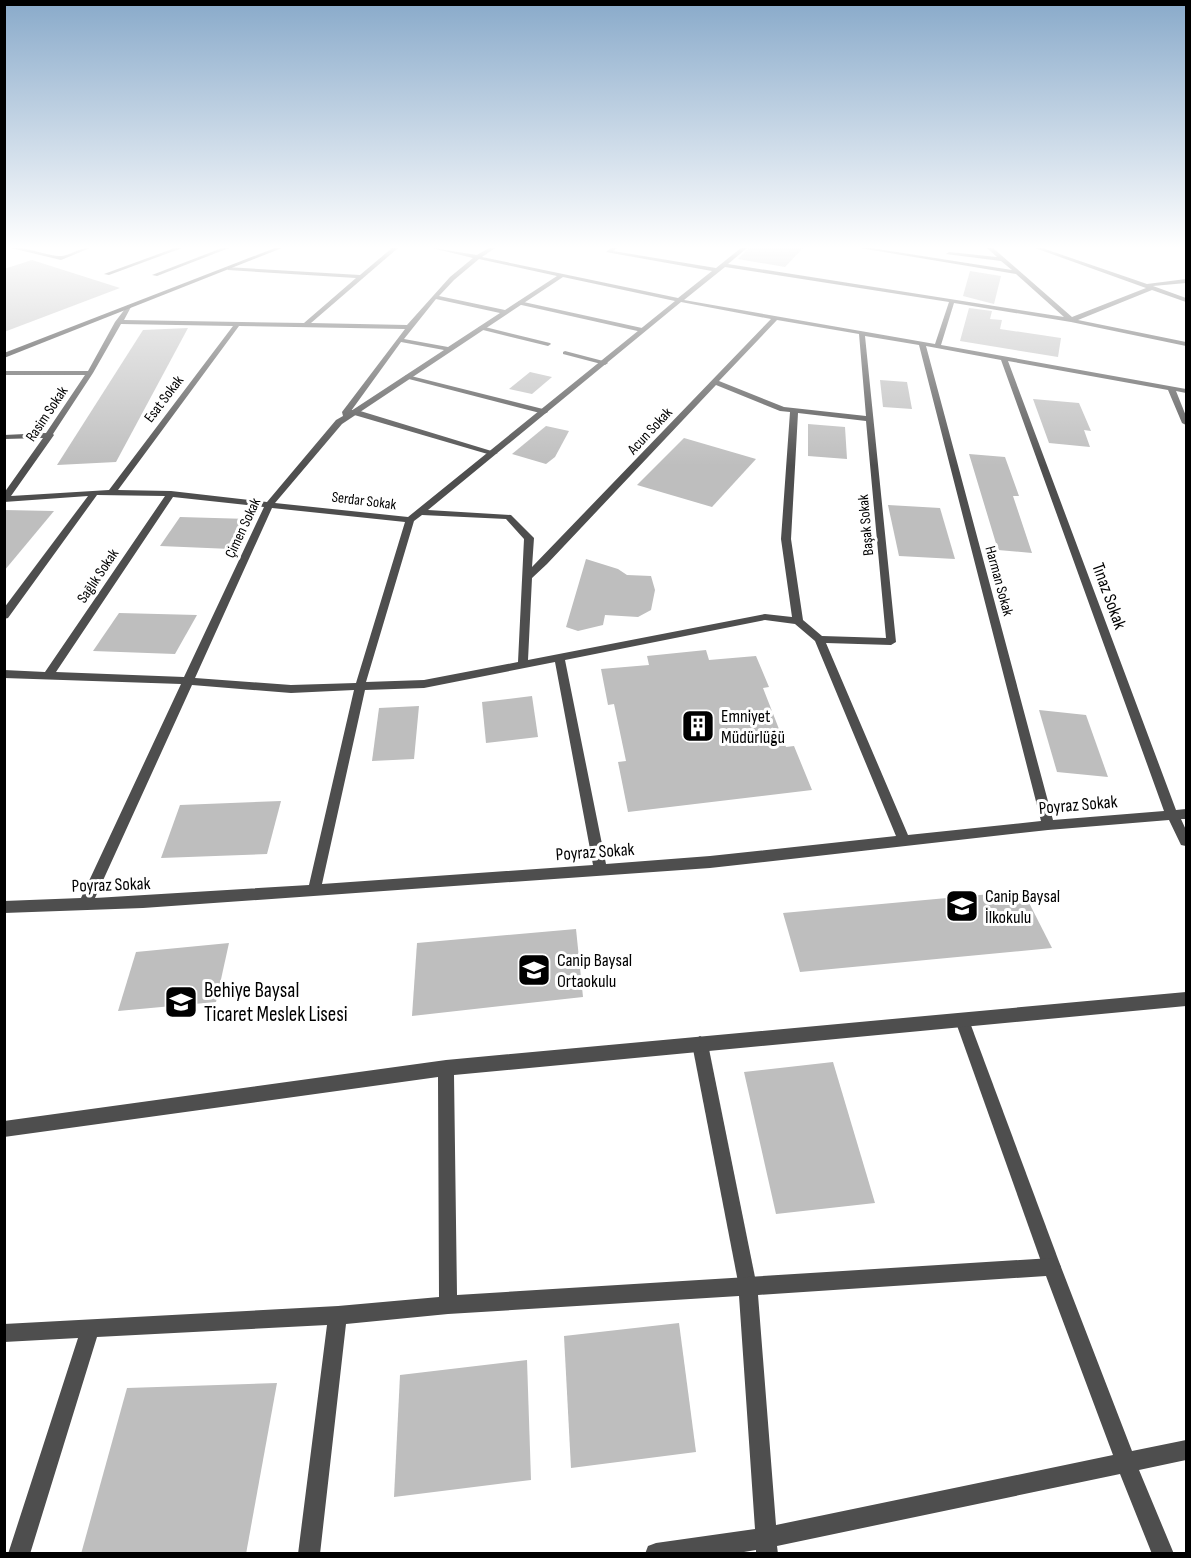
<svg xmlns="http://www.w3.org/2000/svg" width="1191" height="1558" font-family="'Sofia Sans Condensed',sans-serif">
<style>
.building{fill:#bebebe}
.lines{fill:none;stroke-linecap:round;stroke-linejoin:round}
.service{fill:#4e4e4e;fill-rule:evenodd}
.minor{fill:#4e4e4e;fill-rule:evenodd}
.secondary{fill:#1b1b1b;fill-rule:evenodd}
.labels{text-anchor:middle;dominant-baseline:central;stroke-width:6;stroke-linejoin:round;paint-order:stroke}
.far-street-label{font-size:15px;fill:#000;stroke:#fff}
.street-label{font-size:18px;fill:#000;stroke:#fff}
.poi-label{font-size:18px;fill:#000;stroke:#fff;text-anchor:start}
.near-poi-label{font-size:21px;fill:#000;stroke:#fff;text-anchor:start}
</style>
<rect width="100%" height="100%" fill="#fff"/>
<g class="building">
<polygon points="749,248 803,248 785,267 738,259"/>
<polygon points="32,260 120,288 4,332 4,269"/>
<polygon points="970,271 1001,276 994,304 963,296"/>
<polygon points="969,308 992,311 990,319 1002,320 1000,329 1061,338 1058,357 960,341"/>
<polygon points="188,328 116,462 57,465 143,330"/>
<polygon points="530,372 552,377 532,394 509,389"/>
<polygon points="880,380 907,382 912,409 883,407"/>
<polygon points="1033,399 1079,403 1091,431 1084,430 1090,447 1049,443"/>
<polygon points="808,424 845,427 847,459 808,456"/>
<polygon points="546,426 569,431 555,457 546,464 512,454"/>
<polygon points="684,438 756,459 712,507 637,485"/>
<polygon points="969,454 1005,457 1019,496 1013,496 1032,553 998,550"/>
<polygon points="888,505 940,508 955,559 899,556"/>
<polygon points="4,510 54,511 4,571"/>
<polygon points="180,517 249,519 231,549 160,546"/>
<polygon points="586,559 618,569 627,575 651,576 655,590 651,610 638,617 605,615 603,625 578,631 566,627"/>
<polygon points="119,613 197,615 175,654 93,651"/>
<polygon points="706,650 709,660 756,656 769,687 763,688 786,747 794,746 812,790 628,812 618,762 626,761 614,704 608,705 601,669 649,665 647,656"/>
<polygon points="532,696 538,737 486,743 482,702"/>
<polygon points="419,706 414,759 372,761 379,708"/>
<polygon points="1039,710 1086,715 1108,777 1057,772"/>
<polygon points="281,801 267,854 161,858 180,805"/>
<polygon points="1023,891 1052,948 800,972 783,913"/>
<polygon points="576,929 583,997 412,1016 417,943"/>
<polygon points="229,943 216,1002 118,1011 136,952"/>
<polygon points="833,1062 875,1203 776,1214 744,1072"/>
<polygon points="679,1323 696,1452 571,1468 564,1336"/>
<polygon points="527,1360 531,1480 394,1497 400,1375"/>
<polygon points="277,1383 246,1554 81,1554 127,1388"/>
</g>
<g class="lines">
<g class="service">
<path d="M11,248C27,247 42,254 58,256C69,257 79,247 90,248L61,260Z"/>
<polygon points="175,248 182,248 109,275 104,274"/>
<polygon points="222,248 229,248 157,276 152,275"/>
<polygon points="519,301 642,328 645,330 642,332 517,304"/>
<polygon points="481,326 550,343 551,344 548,346 479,329 478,328"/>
<polygon points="565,351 607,362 608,363 605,365 563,354 563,352"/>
<polygon points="407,375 547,410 548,412 544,414 405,378 405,376"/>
<polygon points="351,410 357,410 498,453 491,455 351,414"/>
<polygon points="962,1013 967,1015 969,1020 1061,1267 1058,1273 1052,1276 1046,1273 1043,1267 955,1020 957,1015"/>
<polygon points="700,1036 705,1039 708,1044 757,1287 754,1293 748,1296 742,1293 739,1287 692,1044 695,1039"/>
</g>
<g class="minor">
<path d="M392,248H398L311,323L407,325L450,277L473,258L432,248L477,255L489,248H495L482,257L678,298L712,271L606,252L611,248H617L613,251L716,268L741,248H747L728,264L1064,317L1016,274L860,248H871L1012,270L1001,261L946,254L949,252L997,257L987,248H993L1072,317L1146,288L1035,248H1042L1147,284L1186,279V283L1153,286L1186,298V302L1152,290L1078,320L1186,342V346L1071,322L954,303L941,345L1186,389V393L1176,391L1186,416V425L1182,423L1168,390L1008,361L1176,810L1186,809V819H1181L1186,830V846L1181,845L1169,820L1048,830L710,868L143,908L4,913V901L81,898L181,684L4,678V670L45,672L165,496L97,495L8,618L4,619V608L88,496L4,502V493L43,438L4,439V435L46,433L85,375H4V371H88L115,322L128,305L131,307L124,320L304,323L356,278L228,270L226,267L360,275ZM479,259L557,276L505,310L439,296L454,280ZM725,267L949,302L935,344L684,300ZM563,277L675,301L408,517L275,503L342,424ZM436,299L500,313L448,347L404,339ZM681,302L771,319L532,567L534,538L511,515L428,510ZM777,320L859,334L866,416L784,407L719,381ZM121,324L233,326L109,490L11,496L54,435L53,434L93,373ZM239,326L405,329L342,412L343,416L336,420L267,502L171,491L118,490ZM865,336L919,345L1041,821L908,835L826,643L891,645L896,642ZM401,342L444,350L351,411ZM926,346L1001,360L1164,811L1053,820ZM716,385L780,411L790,412L781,539L792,617L765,614L528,660L532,578L547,564ZM798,413L866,421L886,638L822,636L803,620L791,539ZM173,497L264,507L184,677L56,672ZM272,508L405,522L356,683L291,685L195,678ZM422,515L506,519L524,539L518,662L424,680L366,682L414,521ZM765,620L795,624L815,641L896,836L710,856L606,864L565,660ZM555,662L593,865L322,884L365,690L424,688ZM192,685L291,693L354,690L309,885L95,898Z"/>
<path d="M1186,992V1006L454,1075L457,1295L1052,1258L1058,1261L1061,1267L1132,1451L1186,1440V1460L1139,1470L1174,1554H1152L1120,1474L777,1546L778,1554H756V1550L732,1554H645L648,1546L656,1543L755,1529L739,1296L448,1314L346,1324L320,1554H298L327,1325L97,1337L30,1554H8L78,1338L4,1342V1324L338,1306L439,1297L438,1077L4,1137V1121L446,1060ZM1046,1276L1113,1455L776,1525L758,1295Z"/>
</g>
<polygon class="secondary" points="275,248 282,248 4,358 4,353"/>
</g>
<linearGradient id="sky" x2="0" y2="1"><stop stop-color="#89aaca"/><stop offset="0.53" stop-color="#fff"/><stop offset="1" stop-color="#fff" stop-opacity="0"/></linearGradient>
<rect width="1191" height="466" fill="url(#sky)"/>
<defs>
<g id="building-square" transform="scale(1.725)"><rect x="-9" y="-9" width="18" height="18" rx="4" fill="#000" stroke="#fff"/><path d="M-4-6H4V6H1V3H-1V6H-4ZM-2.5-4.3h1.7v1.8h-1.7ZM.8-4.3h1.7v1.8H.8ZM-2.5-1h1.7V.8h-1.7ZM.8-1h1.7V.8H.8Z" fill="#fff"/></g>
<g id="school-square" transform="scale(1.725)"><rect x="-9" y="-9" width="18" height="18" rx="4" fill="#000" stroke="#fff"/><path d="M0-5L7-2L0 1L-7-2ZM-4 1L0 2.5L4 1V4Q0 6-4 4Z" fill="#fff"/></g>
</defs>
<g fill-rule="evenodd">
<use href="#building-square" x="698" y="726"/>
<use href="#school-square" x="962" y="906"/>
<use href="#school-square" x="534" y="970"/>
<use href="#school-square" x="181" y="1002"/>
</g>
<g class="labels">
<g class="far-street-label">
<text transform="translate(164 399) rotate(-53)">Esat Sokak</text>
<text transform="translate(47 414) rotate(-56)">Rasim Sokak</text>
<text transform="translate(650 431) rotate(-47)">Acun Sokak</text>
<text transform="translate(364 501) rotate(7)">Serdar Sokak</text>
<text transform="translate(866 525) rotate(-95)">Başak Sokak</text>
<text transform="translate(243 528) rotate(-65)">Çimen Sokak</text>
<text transform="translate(98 576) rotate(-56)">Sağlık Sokak</text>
<text transform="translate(999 581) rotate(75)">Harman Sokak</text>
</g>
<g class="street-label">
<text transform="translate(1109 596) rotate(70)">Tınaz Sokak</text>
<text transform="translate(1078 805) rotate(-5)">Poyraz Sokak</text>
<text transform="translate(595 852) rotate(-4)">Poyraz Sokak</text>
<text transform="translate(111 885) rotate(-2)">Poyraz Sokak</text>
</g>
<g class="poi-label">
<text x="721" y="716">Emniyet<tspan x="721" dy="21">Müdürlüğü</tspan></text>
<text x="985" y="896">Canip Baysal<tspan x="985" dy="21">İlkokulu</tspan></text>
<text x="557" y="960">Canip Baysal<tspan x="557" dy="21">Ortaokulu</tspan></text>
</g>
<g class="near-poi-label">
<text x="204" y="990">Behiye Baysal<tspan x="204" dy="24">Ticaret Meslek Lisesi</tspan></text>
</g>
</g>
<rect width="1191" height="1558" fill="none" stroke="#000000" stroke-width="12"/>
</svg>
